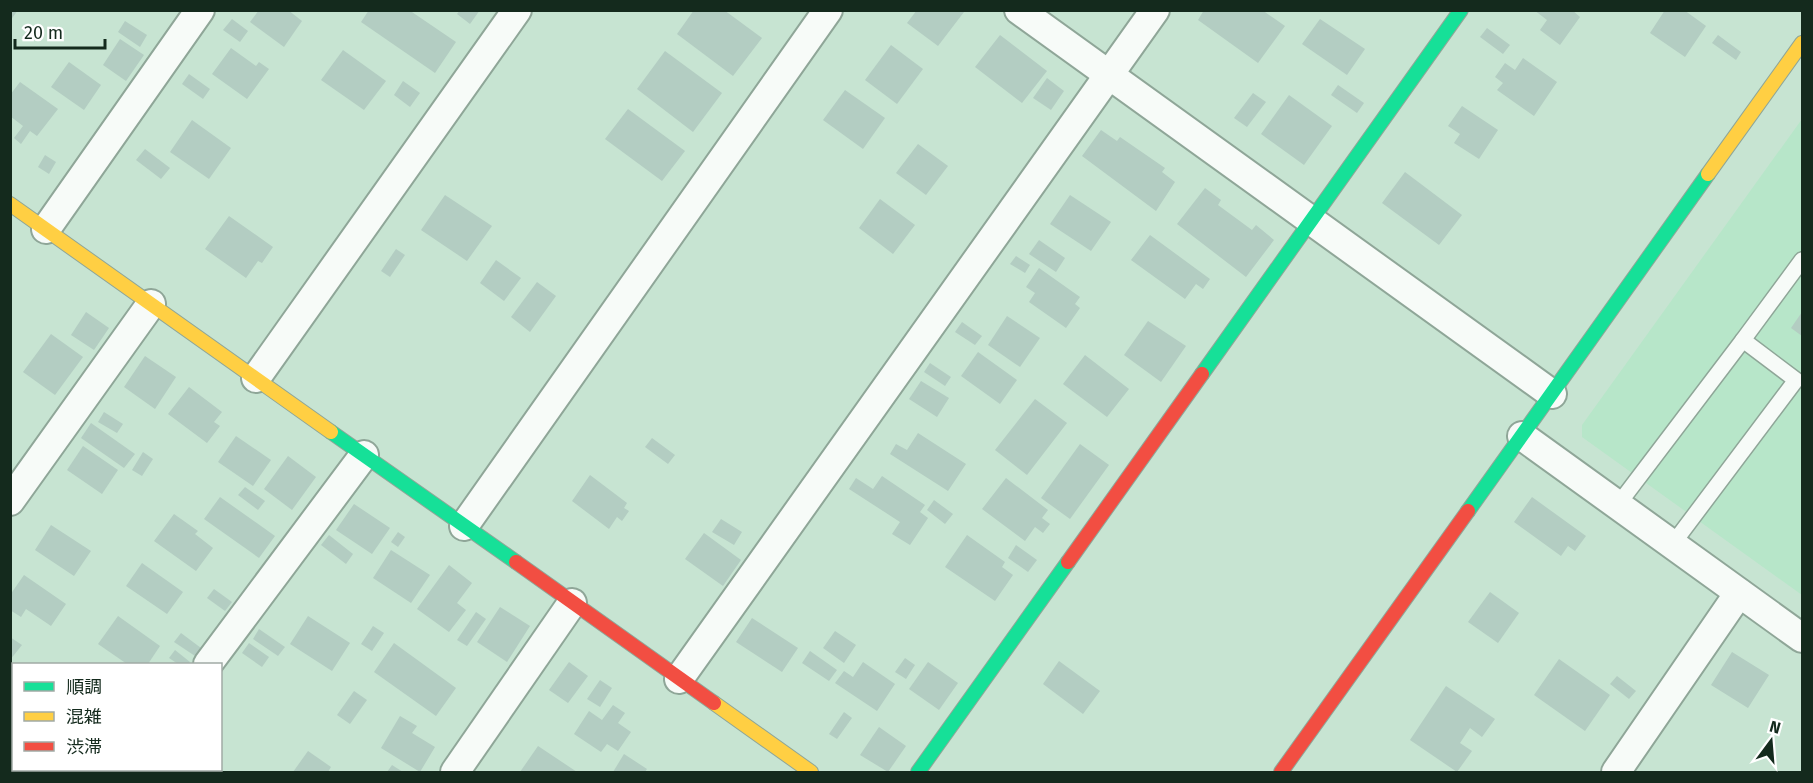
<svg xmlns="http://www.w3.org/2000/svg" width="1813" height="783" font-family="'Fira Sans','Noto Sans JP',sans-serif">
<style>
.built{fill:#b7e6c9}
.building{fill:#b3cdc2}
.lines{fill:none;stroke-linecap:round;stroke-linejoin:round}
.lane-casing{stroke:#8fa698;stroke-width:18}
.street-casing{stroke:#8fa698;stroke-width:32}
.fast-casing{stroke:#8fa698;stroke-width:16}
.slow-casing{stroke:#8fa698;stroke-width:16}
.jam-casing{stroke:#8fa698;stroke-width:16}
.lane{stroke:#f7fbf8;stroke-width:15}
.street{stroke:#f7fbf8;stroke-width:28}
.fast{stroke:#16e098;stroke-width:14}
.slow{stroke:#ffcf43;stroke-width:14}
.jam{stroke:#f24e42;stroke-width:14}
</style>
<rect width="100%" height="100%" fill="#c7e4d2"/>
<polygon class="built" points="1802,119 1802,595 1582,437 1582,425"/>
<g class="building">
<polygon points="10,10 18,10 10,21"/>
<polygon points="259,10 288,10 302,21 284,47 250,22"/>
<polygon points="369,10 409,10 456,42 435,73 361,22"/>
<polygon points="460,10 480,10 470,24 457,14"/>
<polygon points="694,10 724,10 762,38 733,76 677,34"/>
<polygon points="917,10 961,10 964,12 938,46 907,23"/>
<polygon points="1204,10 1262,10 1285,26 1258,63 1198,20"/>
<polygon points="1534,10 1572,10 1580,17 1560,45 1540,30 1547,20"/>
<polygon points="1665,10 1684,10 1706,26 1685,57 1650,33"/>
<polygon points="232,19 248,31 240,42 223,30"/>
<polygon points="1320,19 1365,49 1347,75 1302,44"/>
<polygon points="125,21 147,35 140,47 118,32"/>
<polygon points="1487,28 1510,45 1503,54 1480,37"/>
<polygon points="1000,35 1047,71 1022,103 975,67"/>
<polygon points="1718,35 1741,52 1736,60 1712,43"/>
<polygon points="120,39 144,55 126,81 103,65"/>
<polygon points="891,45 923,69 897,104 865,80"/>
<polygon points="231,48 256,66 259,62 269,69 247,99 212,74"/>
<polygon points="343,50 386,81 364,110 321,80"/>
<polygon points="665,51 722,93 693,132 637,89"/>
<polygon points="1523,58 1557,82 1534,116 1497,90 1503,83 1495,77 1505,63 1515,70"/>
<polygon points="69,62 101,85 84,110 51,87"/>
<polygon points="189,74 210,89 203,99 182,84"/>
<polygon points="1047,78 1064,91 1051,110 1033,98"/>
<polygon points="403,81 420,93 410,107 394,95"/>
<polygon points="20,82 58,109 37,136 30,131 21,144 14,138 23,126 10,116 10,95"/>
<polygon points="1338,85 1364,103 1357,113 1331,95"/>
<polygon points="845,90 885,118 863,149 823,120"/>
<polygon points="1253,93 1266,102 1247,127 1234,118"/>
<polygon points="1289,95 1332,126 1304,165 1261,134"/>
<polygon points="1462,106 1498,130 1479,159 1454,143 1460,134 1448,126"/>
<polygon points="628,109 685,151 662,181 605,139"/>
<polygon points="192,120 231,148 209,179 170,152"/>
<polygon points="1101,130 1117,141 1120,137 1165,168 1162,172 1175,182 1156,211 1082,156"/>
<polygon points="918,144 948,166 926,195 896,173"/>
<polygon points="145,149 170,168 161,179 136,160"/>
<polygon points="45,155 56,162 49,174 38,167"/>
<polygon points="1405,172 1462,215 1439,245 1382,203"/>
<polygon points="1205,188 1221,200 1218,205 1252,230 1256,225 1274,240 1246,277 1177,224"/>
<polygon points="445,195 492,226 467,261 421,230"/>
<polygon points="1070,195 1111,222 1091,251 1050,224"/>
<polygon points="880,199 915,225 893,254 859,228"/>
<polygon points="229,216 273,247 262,263 258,261 246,278 205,249"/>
<polygon points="1150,235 1210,279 1203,289 1196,284 1185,299 1131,260"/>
<polygon points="1039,240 1065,258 1056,272 1029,254"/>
<polygon points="396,249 405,255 390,277 381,271"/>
<polygon points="1016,256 1030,265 1025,273 1010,264"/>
<polygon points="496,260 521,278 504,301 480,283"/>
<polygon points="1039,268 1080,297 1075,304 1080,308 1066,328 1029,302 1035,293 1026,287"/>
<polygon points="537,282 556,296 530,332 511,317"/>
<polygon points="86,312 109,328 94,350 71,335"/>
<polygon points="1802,312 1802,336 1791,328"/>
<polygon points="1007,316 1040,338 1020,367 988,345"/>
<polygon points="1148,321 1186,346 1161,382 1124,355"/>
<polygon points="962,322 982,336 975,345 955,332"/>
<polygon points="51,334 83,357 55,395 23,372"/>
<polygon points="978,352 1017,380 1000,404 961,376"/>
<polygon points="1085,355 1129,389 1107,417 1063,384"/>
<polygon points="145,356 176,377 155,409 124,387"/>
<polygon points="930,363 951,377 945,386 924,372"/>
<polygon points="921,381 949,398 937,417 909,399"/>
<polygon points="189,387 222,412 214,422 220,426 207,443 168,414"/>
<polygon points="1035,399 1067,423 1027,475 995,450"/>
<polygon points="104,412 123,424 117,433 98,422"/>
<polygon points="91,423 135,454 124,468 81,438"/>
<polygon points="918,433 966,464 948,491 890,454 896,444 907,450"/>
<polygon points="236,436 271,460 253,486 218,462"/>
<polygon points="652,438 675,455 668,464 645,447"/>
<polygon points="1080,444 1109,465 1070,519 1041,498"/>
<polygon points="83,446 118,470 102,494 67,470"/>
<polygon points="143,452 153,459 142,476 132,470"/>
<polygon points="288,456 316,477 292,510 264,489"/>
<polygon points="590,475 627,503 624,508 629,511 622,521 617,517 609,529 572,501"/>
<polygon points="882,476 925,505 920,512 928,518 910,545 892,534 900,522 849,489 856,478 873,489"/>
<polygon points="1006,478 1048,510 1042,518 1050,524 1043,533 1035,527 1025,541 982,509"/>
<polygon points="245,487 265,501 258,510 238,495"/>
<polygon points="220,497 275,536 259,558 204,519"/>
<polygon points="1532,497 1586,536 1575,551 1568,546 1561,556 1514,522"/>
<polygon points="934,500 953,514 945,524 927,510"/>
<polygon points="354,504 390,528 372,554 336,530"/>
<polygon points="174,514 198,531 195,534 213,548 196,571 154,541"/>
<polygon points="721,519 742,532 734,545 712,532"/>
<polygon points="51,525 91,551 74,576 35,550"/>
<polygon points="398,532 405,537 398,547 391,542"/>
<polygon points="704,533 741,560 723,586 685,559"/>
<polygon points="329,535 353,554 346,564 321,545"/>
<polygon points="967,535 1005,562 1002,567 1013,575 995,601 945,567"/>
<polygon points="1016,545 1037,560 1028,572 1008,558"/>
<polygon points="391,550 430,575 411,603 373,578"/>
<polygon points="142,563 183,592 167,614 126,586"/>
<polygon points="449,565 472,583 457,603 466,610 449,632 417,609"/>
<polygon points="24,575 66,604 51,626 26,609 21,617 10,610 10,595"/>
<polygon points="214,589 232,602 225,611 207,598"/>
<polygon points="1490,592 1519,613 1498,643 1468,622"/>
<polygon points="500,607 530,626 507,662 477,642"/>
<polygon points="476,612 486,619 467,646 457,640"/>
<polygon points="118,616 160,646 148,664 127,664 98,644"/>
<polygon points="308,616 350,643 332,671 290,644"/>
<polygon points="752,618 798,648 782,672 736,642"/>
<polygon points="373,626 384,633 372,651 361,644"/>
<polygon points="259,629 285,647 278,656 253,639"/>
<polygon points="835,631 856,645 844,663 823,648"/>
<polygon points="181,633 201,648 195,656 174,642"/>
<polygon points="10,637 22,645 10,660"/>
<polygon points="249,643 269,657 262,667 242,653"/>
<polygon points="394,643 456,688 436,716 374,672"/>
<polygon points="175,650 190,662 188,664 178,664 169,658"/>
<polygon points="810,651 837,670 829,681 802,663"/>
<polygon points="1732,652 1769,675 1748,708 1711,685"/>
<polygon points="905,658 915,665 906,679 895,672"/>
<polygon points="1559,659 1610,695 1585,731 1534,695"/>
<polygon points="1059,661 1100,691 1083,714 1043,684"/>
<polygon points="569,662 588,676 568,703 549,690"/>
<polygon points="863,662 895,684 877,711 835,683 844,671 853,677"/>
<polygon points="928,662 958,683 939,710 909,689"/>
<polygon points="1617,676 1636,691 1629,699 1610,684"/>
<polygon points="600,680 612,688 600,707 587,699"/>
<polygon points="1446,686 1495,719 1482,737 1470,728 1460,743 1472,751 1457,772 1410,740"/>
<polygon points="354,691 367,700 350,724 337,715"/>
<polygon points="613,705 625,713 618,723 631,732 618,751 607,744 601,752 574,734 589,711 602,720"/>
<polygon points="844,712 852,718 837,739 829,734"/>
<polygon points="400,716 417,726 412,733 435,747 420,772 381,748"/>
<polygon points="879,727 906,746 888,772 860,755"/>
<polygon points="538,746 577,772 520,772"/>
<polygon points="10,751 14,753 14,770 37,770 41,772 10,772"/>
<polygon points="308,751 331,767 328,772 293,772"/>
<polygon points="624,754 647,769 645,772 613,772"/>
<polygon points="392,765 403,772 387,772"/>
</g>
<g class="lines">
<g class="lane-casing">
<g id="lane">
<polyline points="1743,340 1802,260"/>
<polyline points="1617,506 1743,340 1796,380 1672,545"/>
</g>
</g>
<g class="street-casing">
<g id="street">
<polyline points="1019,10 1552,394"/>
<polyline points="46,229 200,10"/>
<polyline points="256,378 517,10"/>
<polyline points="1522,436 1802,638"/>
<polyline points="10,501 151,304"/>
<polyline points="464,526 828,10"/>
<polyline points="208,664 364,455"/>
<polyline points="679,679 1155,10"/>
<polyline points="127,772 129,770"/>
<polyline points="455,772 572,603"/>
<polyline points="1616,772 1739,593"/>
</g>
</g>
<g class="fast-casing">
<g id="fast">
<polyline points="1202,374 1461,10"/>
<polyline points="331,432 516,562"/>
<polyline points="1468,511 1708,174"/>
<polyline points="918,772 1068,562"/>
</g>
</g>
<g class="slow-casing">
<g id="slow">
<polyline points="1708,174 1802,43"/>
<polyline points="10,204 331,432"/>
<polyline points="714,703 811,772"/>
</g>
</g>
<g class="jam-casing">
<g id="jam">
<polyline points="516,562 714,703"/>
<polyline points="1068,562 1202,374"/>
<polyline points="1281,772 1468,511"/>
</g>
</g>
<use href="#lane" class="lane"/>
<use href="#street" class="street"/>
<use href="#fast" class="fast"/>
<use href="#slow" class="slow"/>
<use href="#jam" class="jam"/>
</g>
<rect width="1813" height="783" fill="none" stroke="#142a1d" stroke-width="24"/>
<rect x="12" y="663" width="210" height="108" fill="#ffffff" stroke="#a1aaa5" stroke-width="1.5"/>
<rect x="24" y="682" width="30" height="9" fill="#16e098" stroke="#a1aaa5" stroke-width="1.5"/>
<text x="66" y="693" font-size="18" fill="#142a1d">順調</text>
<rect x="24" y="712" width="30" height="9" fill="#ffcf43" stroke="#a1aaa5" stroke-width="1.5"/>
<text x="66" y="723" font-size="18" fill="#142a1d">混雑</text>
<rect x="24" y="742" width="30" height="9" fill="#f24e42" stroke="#a1aaa5" stroke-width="1.5"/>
<text x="66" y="753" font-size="18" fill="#142a1d">渋滞</text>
<g transform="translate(1771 741) rotate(16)" stroke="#ffffff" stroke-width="4.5" paint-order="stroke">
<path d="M0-4.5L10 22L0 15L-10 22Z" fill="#142a1d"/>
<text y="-9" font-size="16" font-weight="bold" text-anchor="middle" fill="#142a1d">N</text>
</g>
<path d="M15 39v9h90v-9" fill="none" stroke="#142a1d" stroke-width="3"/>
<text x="24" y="39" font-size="18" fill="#142a1d" stroke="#ffffff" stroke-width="4.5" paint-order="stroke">20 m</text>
</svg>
